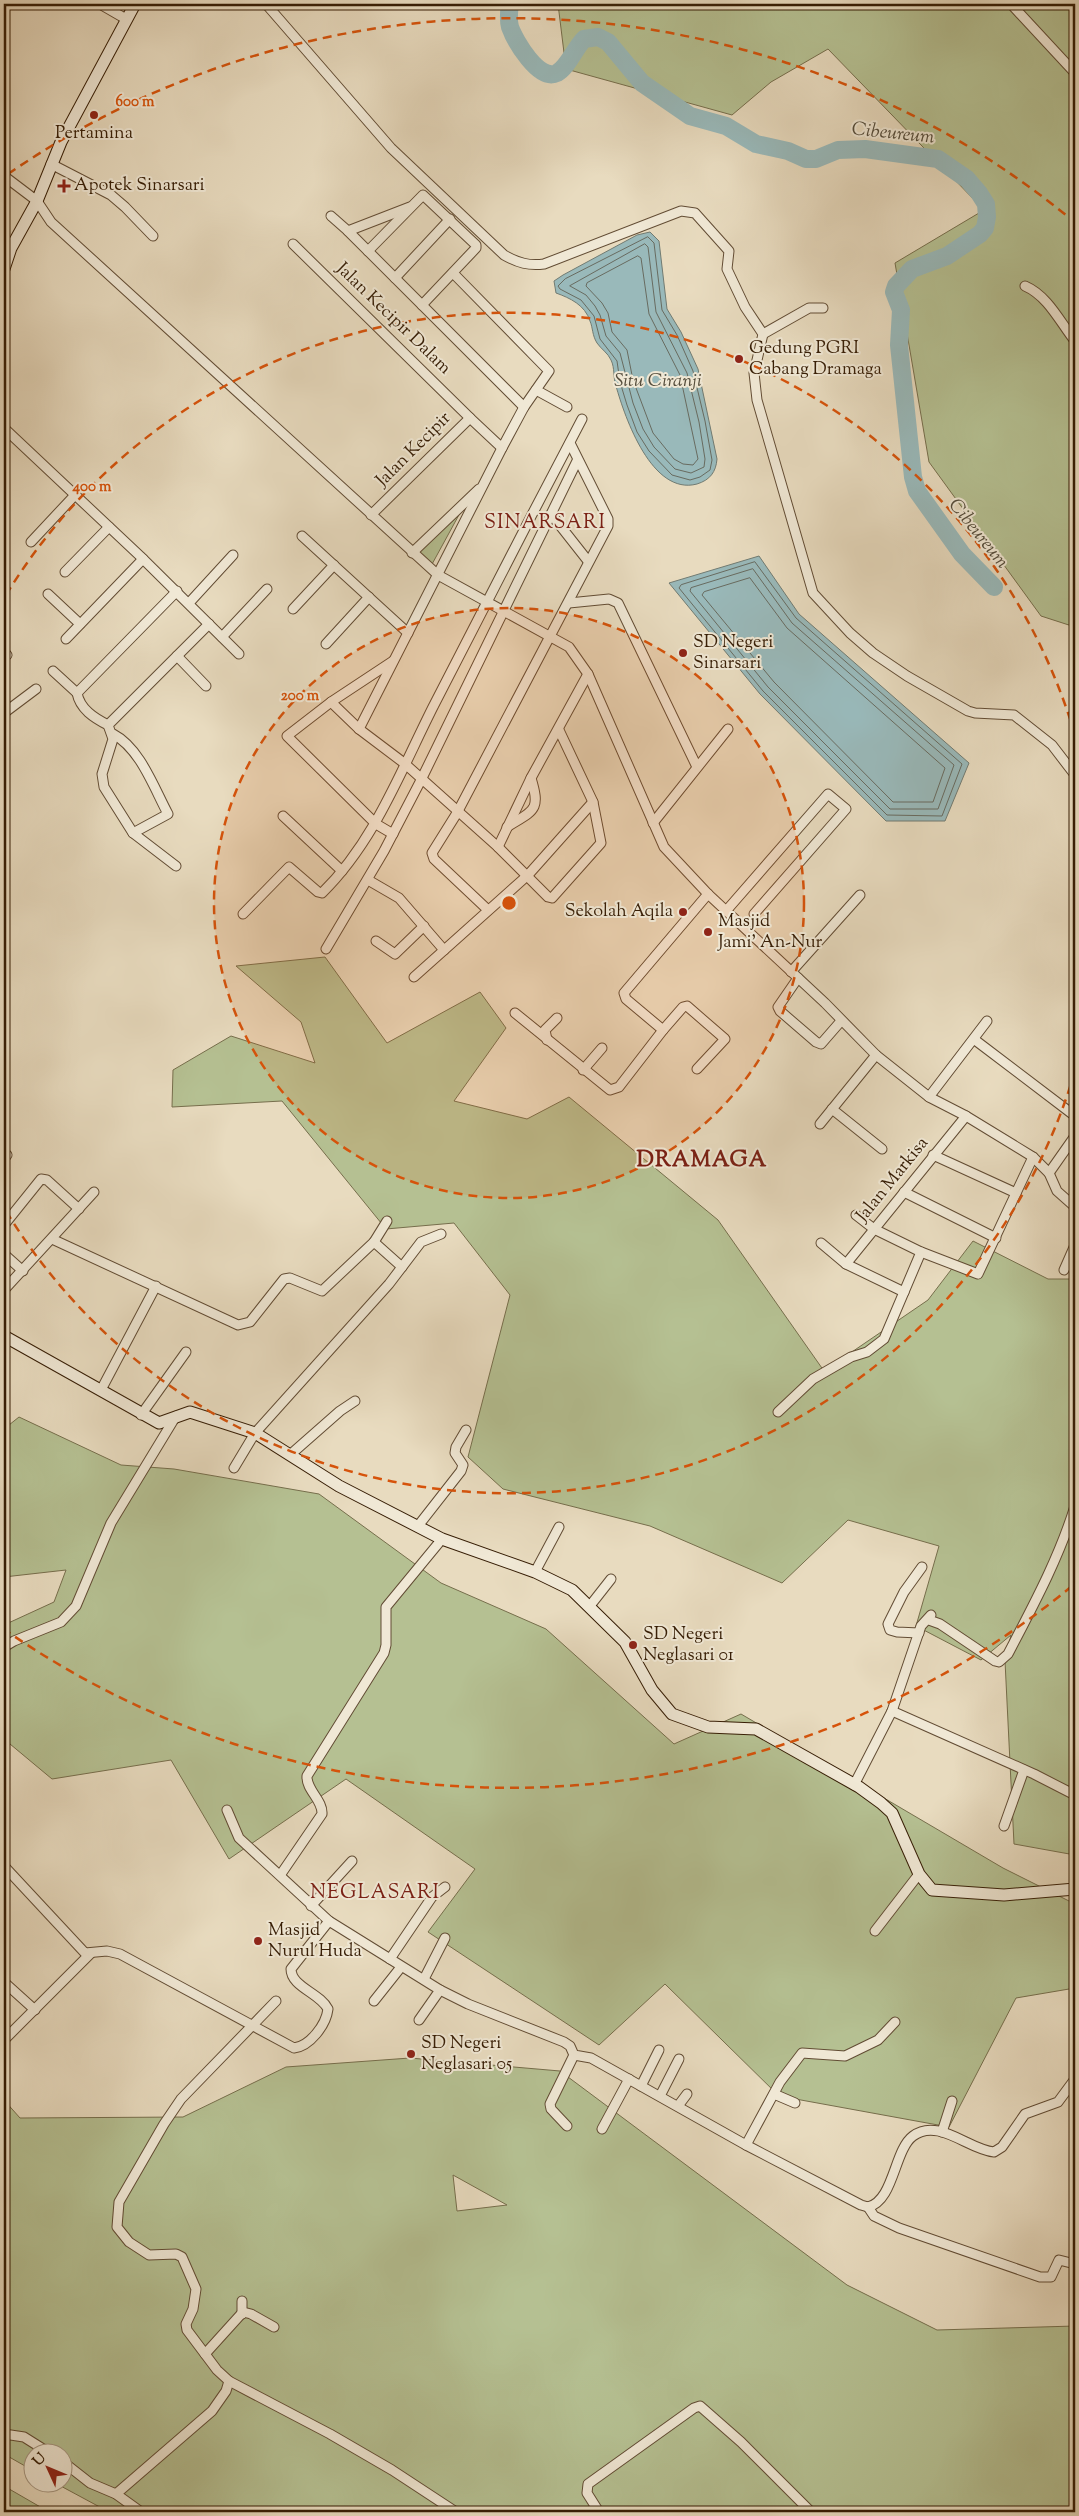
<svg xmlns="http://www.w3.org/2000/svg" width="1079" height="2516" font-family="'Sorts Mill Goudy',serif">
<style>
.green{fill:#b5c092;stroke:#766e4c;fill-rule:evenodd}
.water{fill:#99b9ba;stroke:#717b72}
.lines{fill:none;stroke-linecap:round;stroke-linejoin:round}
.shore{stroke:#686b60;stroke-width:1}
.river{stroke:#99b9ba;stroke-width:18}
.street-casing{stroke:#624c34;stroke-width:11}
.secondary-casing{stroke:#361d05;stroke-width:13}
.street{stroke:#f0e8d5;stroke-width:9}
.secondary{stroke:#f0e8d5;stroke-width:11}
.ring{fill:none;stroke:#d6530b;stroke-width:2.5;stroke-dasharray:9 6}
.poi-dot{fill:#8f2418;stroke:#f0e8d5;stroke-width:2}
.labels{text-anchor:middle;dominant-baseline:central;stroke-width:4;stroke-linejoin:round;paint-order:stroke}
.poi-label{font-size:18px;fill:#361d05;stroke:#f0e8d5;text-anchor:start}
.street-label{font-size:18px;fill:#361d05;stroke:#f0e8d5}
.water-label{font-size:19px;font-style:italic;fill:#544c3b;stroke:#f0e8d5}
.quarter-label{font-size:20px;letter-spacing:1px;fill:#7a1f14;stroke:#f0e8d5}
.district-label{font-size:22px;font-weight:bold;letter-spacing:1px;fill:#7a1f14;stroke:#f0e8d5}
.centre{fill:#d6530b;stroke:#f0e8d5;stroke-width:2.5}
.ring-label{font-size:15px;text-anchor:middle;font-weight:bold;fill:#d6530b;stroke:#f0e8d5;stroke-width:4;stroke-linejoin:round;paint-order:stroke}
</style>
<rect width="100%" height="100%" fill="#e8dbbf"/>
<filter id="stains"><feTurbulence type="fractalNoise" baseFrequency=".004" numOctaves="4"/><feColorMatrix values="0 0 0 0 .2 0 0 0 0 .09 0 0 0 0 .02 0 0 0 .5 -.17"/></filter>
<radialGradient id="worn" r=".72"><stop offset=".6" stop-color="#630" stop-opacity="0"/><stop offset="1" stop-color="#630" stop-opacity=".3"/></radialGradient>
<g class="green">
<polygon points="558,4 1075,4 1075,627 1041,616 929,462 895,263 984,210 828,49 771,82 732,115 566,69"/>
<polygon points="460,513 431,566 415,552"/>
<polygon points="325,957 387,1043 480,992 506,1028 454,1101 527,1119 569,1097 718,1220 824,1371 928,1300 973,1241 1048,1279 1075,1279 1075,1855 1014,1844 1005,1661 1011,1635 981,1660 916,1626 939,1546 848,1520 782,1583 650,1526 503,1489 468,1457 510,1295 454,1223 386,1229 282,1101 172,1107 173,1070 231,1036 315,1063 301,1022 236,966"/>
<polygon points="19,1417 121,1465 174,1469 319,1494 441,1583 546,1629 674,1744 741,1714 1003,1868 1075,1904 1075,1988 1016,1998 949,2127 779,2096 665,1984 599,2045 428,1932 475,1869 346,1779 229,1859 171,1760 52,1779 4,1739 4,1625 54,1602 66,1570 4,1577 4,1429"/>
<path d="M410,2058L560,2071L847,2285L937,2330L1075,2326V2512H109L57,2484H62V2454H32V2470L4,2454V2100L20,2118L183,2117L286,2067ZM453,2175L507,2205L457,2211Z"/>
<polygon points="4,2486 49,2512 4,2512"/>
</g>
<g class="water">
<path d="M650,232L659,241L667,309L681,332L698,369L717,459C716,472 710,480 697,484C652,496 625,418 616,386C613,378 615,368 611,360C608,353 601,349 597,343C592,335 593,328 590,321C585,305 570,298 556,293L554,281L563,275L637,235Z"/>
<polygon points="759,556 799,614 969,763 945,821 886,821 760,694 669,583"/>
</g>
<g class="lines">
<g class="shore">
<polygon points="648,237 654,243 662,310 677,335 693,371 705,421 712,460 710,470 700,477 690,480 672,475 649,451 637,432 627,405 620,382 617,361 600,339 594,316 581,300 560,289 558,286 565,279"/>
<polygon points="645,244 648,247 656,312 687,373 699,422 705,459 704,467 691,473 675,469 654,447 643,429 633,403 620,353 606,336 600,315 595,306 586,295 570,286"/>
<polygon points="638,256 641,258 649,314 680,375 698,459 693,465 683,464 674,459 653,433 633,380 627,350 612,332 608,313 602,303 586,286 587,283"/>
<polygon points="755,562 796,618 962,764 942,816 887,815 763,691 679,588 681,585"/>
<polygon points="753,569 792,623 954,765 938,809 890,809 768,687 690,591 691,588"/>
<polygon points="750,578 787,628 945,768 933,802 893,802 774,682 702,595 704,592"/>
</g>
<path class="river" d="M510,4C509,11 508,20 510,27C515,41 539,82 557,73C568,67 575,48 584,39L598,37L608,42L642,83L690,116L726,126L756,144L788,151L806,159H816L838,150L865,149L938,159L967,179L979,193L986,204L987,217L985,228L980,234L947,256L912,269L896,286L894,292L901,310L899,345L913,477L917,491L962,554L994,587"/>
<g class="street-casing">
<g id="street">
<polyline points="100,4 126,19"/>
<path d="M266,4L391,148L504,255C518,263 529,266 544,264L681,211L695,213L729,251L727,269L745,307L763,334L754,373L757,400L813,593L850,633L873,653L907,676L968,711L975,713L1014,715L1052,745L1075,775"/>
<polyline points="1011,4 1075,73"/>
<polyline points="51,164 111,195 125,207 153,236"/>
<polyline points="4,176 37,201 51,222 438,575 569,647 588,674 664,847 708,894 825,1003 876,1055 929,1097 966,1116 1033,1157 1049,1173 1057,1191 1075,1207"/>
<polyline points="410,207 348,231 524,407"/>
<polyline points="331,216 348,231"/>
<polyline points="293,244 470,418"/>
<polyline points="368,251 423,195 476,245 476,248 422,305"/>
<polyline points="395,278 450,219"/>
<path d="M1025,286C1048,296 1060,322 1075,341"/>
<polyline points="763,334 809,308 823,308"/>
<polyline points="536,390 567,407"/>
<polyline points="4,428 140,556 239,654"/>
<polyline points="551,514 588,561"/>
<polyline points="371,515 470,418 502,448"/>
<polyline points="302,536 408,633"/>
<polyline points="31,542 75,495"/>
<polyline points="412,553 479,489"/>
<polyline points="65,572 109,527"/>
<polyline points="48,594 80,624"/>
<polyline points="189,603 233,555"/>
<polyline points="569,603 609,599 618,603 697,767"/>
<polyline points="293,609 334,565"/>
<polyline points="222,637 267,589"/>
<polyline points="66,639 143,559"/>
<polyline points="326,644 369,597"/>
<polyline points="177,656 206,686"/>
<polyline points="4,657 7,655"/>
<polyline points="393,661 331,702 287,736 376,824 393,834"/>
<polyline points="53,671 77,693 177,591"/>
<path d="M77,693C80,709 94,718 108,725"/>
<polyline points="331,702 359,729 404,763 498,847 548,897 552,898 601,843 593,802 559,730"/>
<polyline points="4,713 36,689"/>
<polyline points="359,729 502,448 524,407 549,371 453,273"/>
<path d="M113,734C140,748 154,788 168,814L133,833"/>
<polyline points="283,816 342,871"/>
<polyline points="653,823 728,729"/>
<path d="M507,827C534,810 541,811 531,778"/>
<polyline points="498,847 531,778 588,674"/>
<polyline points="176,866 133,833 104,787 102,774 113,739 108,725 209,624"/>
<polyline points="368,880 399,898 444,950"/>
<polyline points="488,910 434,859 432,853 457,813 608,526 608,519 570,443"/>
<polyline points="726,911 828,794 846,809 754,914"/>
<path d="M243,914L289,867L318,892L322,893C375,841 401,770 434,705C483,609 532,514 582,419"/>
<polyline points="376,941 395,954 424,926"/>
<polyline points="326,949 384,851 421,780 577,461"/>
<polyline points="791,972 860,895"/>
<polyline points="414,977 528,875 593,802"/>
<polyline points="798,978 778,1007 780,1011 816,1042 821,1044 841,1021"/>
<polyline points="515,1013 610,1090 619,1087 663,1030"/>
<polyline points="547,1040 545,1030 557,1018"/>
<polyline points="975,1040 1075,1116"/>
<polyline points="697,1069 725,1039 687,1006 683,1007 663,1030 626,999 624,993 708,894"/>
<polyline points="583,1070 602,1048"/>
<polyline points="929,1097 987,1021"/>
<polyline points="832,1109 882,1149"/>
<polyline points="820,1124 876,1055"/>
<polyline points="933,1155 1016,1193"/>
<polyline points="4,1159 7,1155"/>
<polyline points="1049,1173 1075,1136"/>
<polyline points="904,1192 996,1238"/>
<polyline points="856,1215 874,1229 921,1252 978,1274 1033,1157"/>
<polyline points="4,1225 41,1179 47,1180 79,1209"/>
<polyline points="52,1239 238,1325 250,1322 284,1279 290,1278 322,1291 374,1242 402,1267"/>
<polyline points="374,1242 387,1221"/>
<polyline points="821,1243 846,1264 904,1292"/>
<polyline points="4,1254 23,1271"/>
<polyline points="846,1264 966,1116"/>
<polyline points="1064,1270 1075,1245"/>
<polyline points="4,1290 94,1192"/>
<polyline points="101,1390 156,1286"/>
<polyline points="778,1412 813,1379 851,1357 867,1352 884,1339 921,1252"/>
<polyline points="141,1415 186,1352"/>
<polyline points="290,1455 340,1411 355,1401"/>
<polyline points="234,1468 255,1433 389,1284 421,1242 441,1234"/>
<polyline points="418,1526 461,1471 463,1465 455,1453 456,1447 466,1430"/>
<polyline points="535,1572 559,1527"/>
<polyline points="589,1607 611,1579"/>
<path d="M929,1620L940,1624L995,1661L999,1662L1008,1654C1033,1606 1059,1558 1075,1506"/>
<polyline points="919,1633 897,1632 890,1630 888,1624 904,1592 922,1567"/>
<polyline points="4,1647 14,1641 61,1622 76,1606 111,1523 176,1416"/>
<polyline points="892,1711 1034,1774 1075,1795"/>
<polyline points="854,1785 892,1711 921,1626 931,1615"/>
<path d="M227,1810L239,1838L329,1921L440,1990L468,2004L564,2042L570,2046L574,2055L591,2058L746,2145L861,2205L868,2207C894,2201 894,2150 913,2136C938,2117 969,2150 994,2152L1002,2147L1025,2114L1058,2102L1075,2079"/>
<polyline points="1004,1826 1024,1770"/>
<path d="M4,1866L85,1953L107,1951L120,1954L294,2048C310,2046 326,2025 328,2009C320,1993 291,1987 291,1969L329,1921"/>
<path d="M281,1874L322,1814C323,1800 306,1790 307,1776L384,1653L386,1645V1607L442,1539"/>
<polyline points="311,1906 352,1861"/>
<polyline points="875,1931 919,1874"/>
<polyline points="390,1959 432,1897 445,1887"/>
<polyline points="424,1979 445,1938"/>
<polyline points="4,1982 35,2010"/>
<polyline points="276,2001 181,2099 164,2124 119,2202 117,2227 129,2242 149,2255 176,2254 182,2257 196,2289 193,2309 186,2324 187,2330 217,2370 229,2381 330,2434 392,2470 456,2512"/>
<polyline points="374,2001 401,1967"/>
<polyline points="419,2020 440,1990"/>
<polyline points="4,2040 91,1953"/>
<polyline points="641,2086 659,2050"/>
<polyline points="774,2094 795,2103"/>
<polyline points="660,2096 679,2059"/>
<polyline points="678,2106 687,2094"/>
<polyline points="567,2126 551,2109 550,2104 574,2055"/>
<polyline points="602,2129 629,2079"/>
<polyline points="942,2132 952,2101"/>
<polyline points="746,2145 780,2082 802,2053 845,2056 878,2040 895,2022"/>
<polyline points="868,2207 874,2216 899,2228 1040,2277 1051,2277 1059,2260 1075,2264"/>
<polyline points="242,2314 242,2301"/>
<polyline points="205,2354 243,2312 251,2314 274,2327"/>
<polyline points="4,2434 24,2437 51,2454"/>
<polyline points="62,2461 90,2483 116,2494 141,2512"/>
<polyline points="116,2494 212,2411 226,2391 229,2381"/>
<polyline points="599,2512 587,2493 588,2484 694,2408 700,2406 741,2442 811,2512"/>
</g>
</g>
<g class="secondary-casing">
<g id="secondary">
<polyline points="4,269 11,248 37,201 61,142 135,4"/>
<polyline points="4,1336 159,1423 190,1412 255,1433 339,1486 442,1539 535,1572 572,1590 625,1642 652,1690 672,1714 708,1727 756,1729 859,1787 881,1803 892,1813 919,1874 932,1890 1004,1895 1075,1889"/>
</g>
</g>
<use href="#street" class="street"/>
<use href="#secondary" class="secondary"/>
</g>
<circle cx="509" cy="903" r="295" fill="#d6530b" fill-opacity=".12"/>
<g class="ring">
<circle cx="509" cy="903" r="295"/>
<path d="M1075 1071A590 590 0 0 1 6 1211M6 595A590 590 0 0 1 1075 735"/>
<path d="M1072 1586A885 885 0 0 1 8 1632M8 174A885 885 0 0 1 1072 220"/>
</g>
<g class="poi-dot">
<circle cx="94" cy="115" r="5"/>
<path d="M61.5 178.5h5v5h5v5h-5v5h-5v-5h-5v-5h5z"/>
<circle cx="739" cy="359" r="5"/>
<circle cx="683" cy="653" r="5"/>
<circle cx="683" cy="912" r="5"/>
<circle cx="708" cy="932" r="5"/>
<circle cx="633" cy="1645" r="5"/>
<circle cx="258" cy="1941" r="5"/>
<circle cx="411" cy="2054" r="5"/>
</g>
<g class="labels">
<g class="poi-label">
<text x="94" y="134" text-anchor="middle">Pertamina</text>
<text x="74" y="186">Apotek Sinarsari</text>
<text x="749" y="349">Gedung PGRI<tspan x="749" dy="21">Cabang Dramaga</tspan></text>
<text x="693" y="643">SD Negeri<tspan x="693" dy="21">Sinarsari</tspan></text>
<text x="673" y="912" text-anchor="end">Sekolah Aqila</text>
<text x="718" y="922">Masjid<tspan x="718" dy="21">Jami' An-Nur</tspan></text>
<text x="643" y="1635">SD Negeri<tspan x="643" dy="21">Neglasari 01</tspan></text>
<text x="268" y="1931">Masjid<tspan x="268" dy="21">Nurul Huda</tspan></text>
<text x="421" y="2044">SD Negeri<tspan x="421" dy="21">Neglasari 05</tspan></text>
</g>
<g class="street-label">
<text transform="translate(393 319) rotate(44)">Jalan Kecipir Dalam</text>
<text transform="translate(414 450) rotate(-45)">Jalan Kecipir</text>
<text transform="translate(893 1180) rotate(-51)">Jalan Markisa</text>
</g>
<g class="water-label">
<text transform="translate(893 134) rotate(6)">Cibeureum</text>
<text x="658" y="381">Situ Ciranji</text>
<text transform="translate(978 534) rotate(51)">Cibeureum</text>
</g>
<g class="quarter-label">
<text x="545" y="523">SINARSARI</text>
<text x="375" y="1893">NEGLASARI</text>
</g>
<g class="district-label">
<text x="702" y="1161">DRAMAGA</text>
</g>
</g>
<circle cx="509" cy="903" r="8" class="centre"/>
<g class="ring-label">
<text x="135" y="106">600 m</text>
<text x="92" y="491">400 m</text>
<text x="300" y="700">200 m</text>
</g>
<rect width="1079" height="2516" fill="none" stroke="#e8dbbf" stroke-width="20"/>
<rect x="5" y="5" width="1069" height="2506" fill="none" stroke="#361d05" stroke-width="2.5"/>
<rect x="10" y="10" width="1059" height="2496" fill="none" stroke="#361d05"/>
<g transform="translate(48 2468) rotate(314)"><circle r="24" fill="#f0e8d5" stroke="#a69782"/>
<path d="M0-4L9 19L0 12L-9 19Z" fill="#8f2418"/>
<text y="-8" font-size="14" font-weight="bold" text-anchor="middle" fill="#361d05">U</text>
</g>
<rect width="100%" height="100%" filter="url(#stains)"/>
<rect width="100%" height="100%" fill="url(#worn)"/>
</svg>
